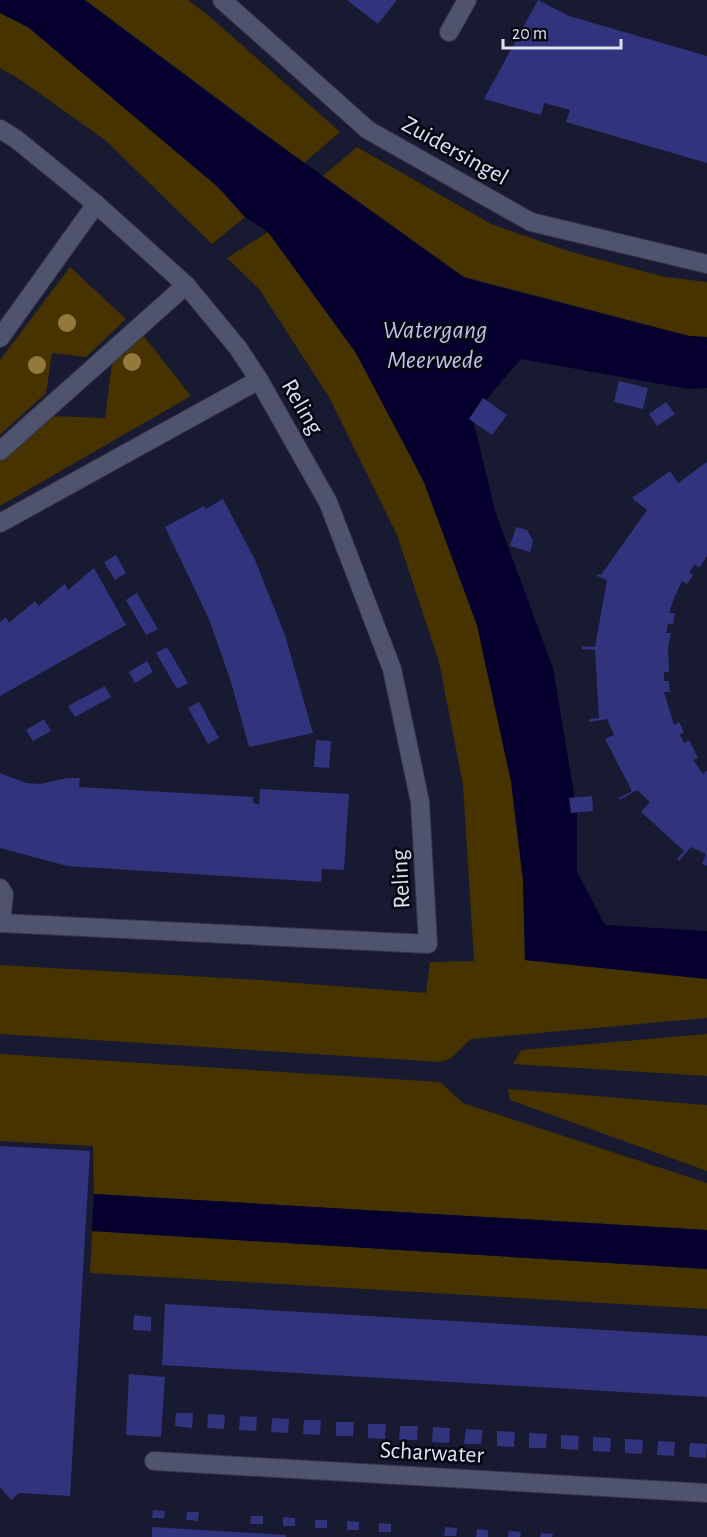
<svg xmlns="http://www.w3.org/2000/svg" width="707" height="1537" font-family="'Alegreya Sans',sans-serif">
<style>
.green{fill:#463300}
.water{fill:#06002e}
.building{fill:#31337c}
.lines{fill:none;stroke-linecap:round;stroke-linejoin:round}
.minor-casing{stroke:#343548;stroke-width:20}
.minor{stroke:#4f536e;stroke-width:18}
.tree{fill:#94793d}
.labels{text-anchor:middle;dominant-baseline:central;stroke-width:5;stroke-linejoin:round;paint-order:stroke}
.street-label{font-size:24px;fill:#dee1f1;stroke:#050610}
.water-label{font-size:26px;font-style:italic;fill:#bbc2ed;stroke:#050610}
</style>
<rect width="100%" height="100%" fill="#171a31"/>
<g class="green">
<polygon points="85,0 188,0 209,16 340,132 304,163"/>
<polygon points="0,13 28,27 218,187 245,217 212,244 105,140 22,81 0,68"/>
<polygon points="357,147 491,224 568,251 665,277 707,282 707,337 689,336 461,276 322,177"/>
<polygon points="268,232 356,353 424,482 477,625 511,781 523,880 525,960 707,979 707,1018 471,1039 451,1058 440,1062 0,1034 0,965 259,980 426,993 430,962 474,961 463,785 439,662 397,535 329,397 259,289 227,258"/>
<polygon points="70,267 126,319 86,357 52,353 46,393 0,435 0,360"/>
<polygon points="143,335 191,396 0,506 0,461 52,416 105,418 112,363"/>
<polygon points="707,1034 707,1076 513,1064 521,1050"/>
<polygon points="0,1054 440,1082 463,1103 707,1183 707,1230 94,1194 93,1146 0,1141"/>
<polygon points="508,1089 707,1105 707,1171 510,1100"/>
<polygon points="92,1231 707,1269 707,1309 90,1273"/>
</g>
<g class="water">
<polygon points="0,0 85,0 250,124 465,278 689,336 707,337 707,388 688,389 521,359 472,416 496,514 553,668 577,812 577,872 605,925 707,931 707,979 525,960 523,880 511,781 477,625 424,482 356,353 268,232 245,217 218,187 28,27 0,13"/>
<polygon points="94,1194 707,1230 707,1269 92,1231"/>
</g>
<g class="building">
<polygon points="347,0 397,0 378,24"/>
<polygon points="538,0 569,16 707,56 707,163 566,122 570,110 544,103 541,115 484,99"/>
<polygon points="619,381 648,388 643,409 614,402"/>
<polygon points="483,398 507,415 492,435 469,419"/>
<polygon points="666,402 675,414 657,426 649,414"/>
<polygon points="707,462 707,556 699,568 695,564 689,572 693,575 687,584 682,581 674,598 669,613 675,613 673,625 668,623 666,633 671,633 668,648 669,672 664,672 664,681 669,681 670,692 664,692 674,725 679,722 684,732 680,735 684,743 689,740 698,758 693,760 703,774 707,770 707,866 702,864 706,854 691,847 679,861 677,859 684,851 641,812 650,802 637,790 620,800 619,798 632,791 605,739 614,735 607,719 589,722 589,719 599,718 595,650 582,649 582,646 595,647 607,580 597,576 598,574 601,575 647,510 632,498 670,471 678,483"/>
<polygon points="223,499 255,560 285,635 313,733 249,747 231,682 209,619 165,527 204,506 206,509"/>
<polygon points="516,527 527,530 533,541 530,552 510,546"/>
<polygon points="116,555 126,573 115,580 104,562"/>
<polygon points="94,568 126,625 0,696 0,622 6,617 9,623 35,601 39,606 62,586 65,584 68,590"/>
<polygon points="137,593 158,629 146,635 126,600"/>
<polygon points="167,647 188,683 177,689 156,653"/>
<polygon points="147,661 153,672 135,683 129,672"/>
<polygon points="105,686 111,697 75,717 68,706"/>
<polygon points="199,702 219,738 208,744 188,708"/>
<polygon points="44,719 51,731 33,741 26,730"/>
<polygon points="316,740 331,741 329,768 314,767"/>
<polygon points="0,773 26,783 40,784 67,778 80,778 79,787 253,797 253,803 259,804 260,789 349,794 344,870 322,869 321,882 67,866 0,848"/>
<polygon points="592,796 593,811 571,813 569,798"/>
<polygon points="0,1146 90,1151 70,1496 19,1493 11,1500 0,1487"/>
<polygon points="165,1304 707,1336 707,1397 162,1365"/>
<polygon points="134,1315 151,1317 151,1331 133,1330"/>
<polygon points="129,1374 165,1377 161,1437 126,1435"/>
<polygon points="176,1413 193,1413 192,1428 175,1426"/>
<polygon points="208,1414 225,1415 224,1429 207,1428"/>
<polygon points="240,1416 257,1417 256,1431 239,1430"/>
<polygon points="272,1418 289,1419 288,1433 271,1432"/>
<polygon points="304,1420 321,1420 320,1435 303,1434"/>
<polygon points="336,1422 354,1422 353,1436 336,1436"/>
<polygon points="368,1424 386,1424 385,1439 368,1438"/>
<polygon points="400,1426 418,1426 417,1440 399,1440"/>
<polygon points="433,1427 450,1428 449,1443 432,1442"/>
<polygon points="466,1429 483,1430 481,1444 464,1444"/>
<polygon points="497,1431 515,1432 514,1447 497,1446"/>
<polygon points="529,1433 547,1434 546,1448 529,1448"/>
<polygon points="561,1435 579,1436 578,1450 561,1449"/>
<polygon points="593,1437 611,1438 610,1452 593,1451"/>
<polygon points="625,1439 643,1440 642,1454 625,1453"/>
<polygon points="658,1441 675,1442 674,1456 657,1455"/>
<polygon points="690,1443 707,1444 706,1458 689,1457"/>
<polygon points="153,1510 165,1511 164,1518 152,1518"/>
<polygon points="187,1512 199,1512 198,1521 186,1520"/>
<polygon points="251,1516 263,1516 263,1524 250,1524"/>
<polygon points="283,1517 295,1518 295,1526 283,1526"/>
<rect x="315" y="1520" width="12" height="8"/>
<polygon points="347,1521 359,1522 359,1530 347,1530"/>
<polygon points="379,1523 391,1524 391,1532 379,1532"/>
<polygon points="152,1527 286,1535 286,1537 152,1537"/>
<polygon points="445,1527 457,1528 456,1536 444,1536"/>
<polygon points="477,1529 488,1530 488,1537 476,1537"/>
<polygon points="509,1531 521,1532 520,1537 508,1537"/>
<polygon points="541,1533 553,1534 552,1537 540,1537"/>
</g>
<g class="lines">
<g class="minor-casing">
<g id="minor">
<polyline points="222,0 368,130 531,222 707,264"/>
<polyline points="449,32 467,0"/>
<polyline points="0,129 16,139 96,204 186,285 238,348 259,380 328,502 392,669 420,802 428,944 1,923 4,894 0,888"/>
<polyline points="0,338 96,204"/>
<polyline points="0,451 186,285"/>
<polyline points="0,523 259,380"/>
<polyline points="154,1461 707,1493"/>
</g>
</g>
<use href="#minor" class="minor"/>
</g>
<g class="tree">
<circle cx="67" cy="323" r="9"/>
<circle cx="132" cy="362" r="9"/>
<circle cx="37" cy="365" r="9"/>
</g>
<g class="labels">
<g class="street-label">
<text transform="translate(455 151) rotate(29)">Zuidersingel</text>
<text transform="translate(302 407) rotate(60)">Reling</text>
<text transform="translate(401 879) rotate(-93)">Reling</text>
<text transform="translate(432 1453) rotate(3)">Scharwater</text>
</g>
<g class="water-label">
<text x="435" y="330">Watergang<tspan x="435" dy="30">Meerwede</tspan></text>
</g>
</g>
<path d="M503 39v9h118v-9" fill="none" stroke="#dee1f1" stroke-width="3"/>
<text x="512" y="39" font-size="18" fill="#dee1f1" stroke="#050610" stroke-width="4.5" paint-order="stroke">20 m</text>
</svg>
